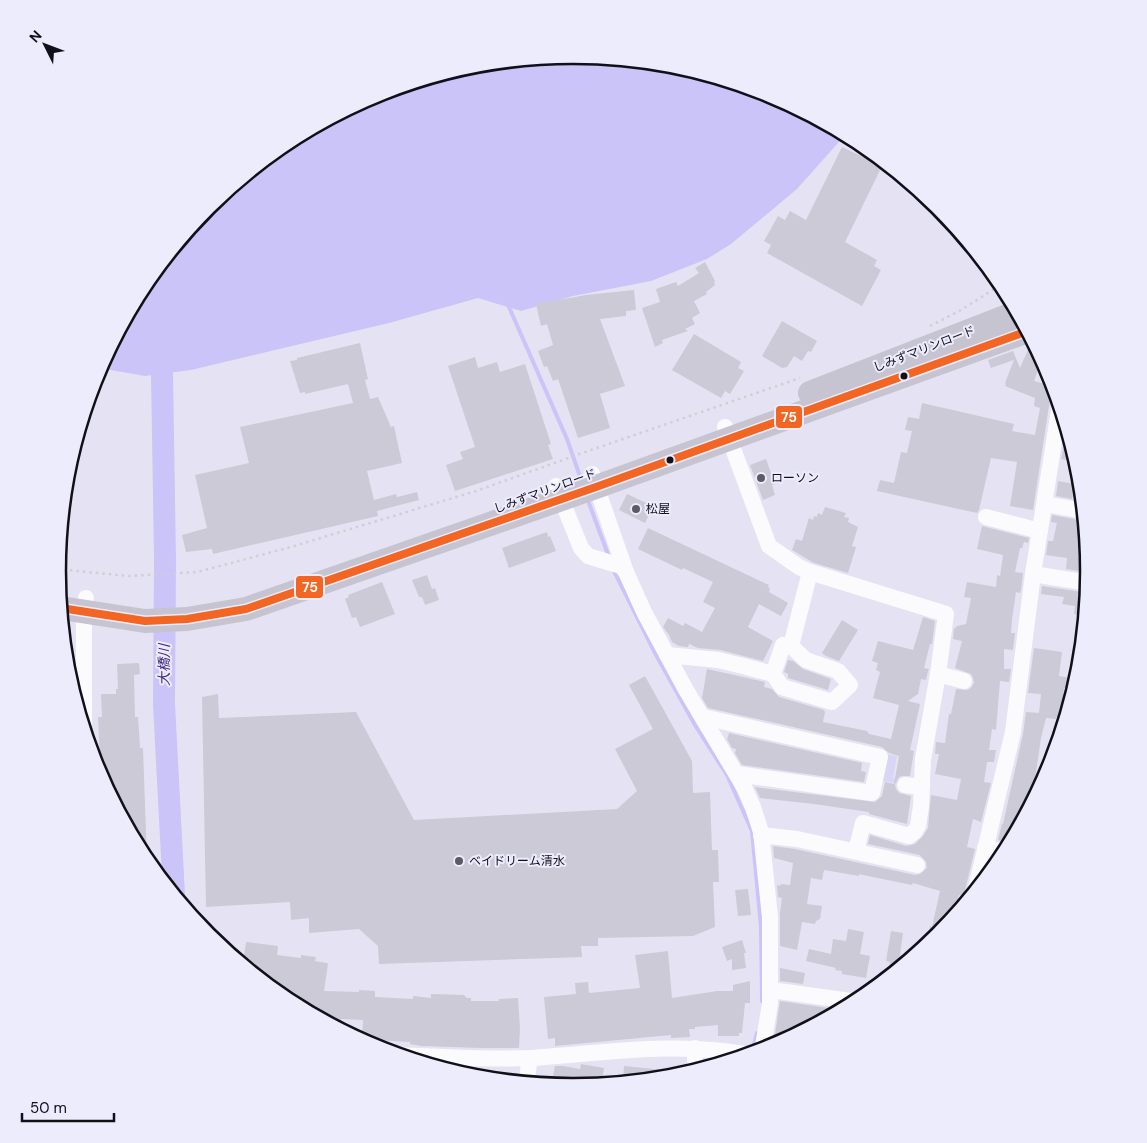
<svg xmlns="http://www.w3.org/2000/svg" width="1147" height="1143" font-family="'DM Sans','Noto Sans JP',sans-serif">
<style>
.green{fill:#d9d5f5}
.water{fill:#cac4f8}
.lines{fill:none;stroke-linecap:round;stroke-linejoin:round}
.stream{stroke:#cac4f8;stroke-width:4}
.river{stroke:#cac4f8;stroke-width:22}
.building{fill:#cbcad6}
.path{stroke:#d0cfd4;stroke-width:2.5;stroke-dasharray:2.5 4;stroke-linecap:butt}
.minor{stroke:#fbfbfd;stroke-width:16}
.highway{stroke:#c6c4d0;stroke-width:24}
.bus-1-casing{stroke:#edecfd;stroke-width:11}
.bus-1{stroke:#f26522;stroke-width:8}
.bus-dot{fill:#111019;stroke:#edecfd;stroke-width:2}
.poi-dot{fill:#5b5a65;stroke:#edecfd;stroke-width:2}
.labels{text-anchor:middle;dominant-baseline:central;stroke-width:4;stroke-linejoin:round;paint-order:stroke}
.street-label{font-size:12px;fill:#111019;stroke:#edecfd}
.poi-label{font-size:12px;fill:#111019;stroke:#edecfd;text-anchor:start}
.water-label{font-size:14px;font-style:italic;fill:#402584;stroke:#edecfd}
.rim{fill:none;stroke:#111019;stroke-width:2.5}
.line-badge{stroke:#edecfd;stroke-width:2}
.badge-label{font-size:14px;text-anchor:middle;font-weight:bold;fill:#fff}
</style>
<rect width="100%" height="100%" fill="#e5e3f3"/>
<polygon class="green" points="884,754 897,756 893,778 901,780 900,784 878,780"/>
<polygon class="water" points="574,55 675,65 771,94 846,134 797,189 731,244 707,259 651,281 573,296 521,311 478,298 389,323 191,370 145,376 99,368 144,284 208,206 287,142 376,94 473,65"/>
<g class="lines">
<g class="stream">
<polyline points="509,307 567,439 583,485"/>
<polyline points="587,498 609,557"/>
<polyline points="613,569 655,653 695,725 727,775 752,831 761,927 762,1001"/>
<polyline points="752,1052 757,1033"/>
</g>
<polyline class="river" points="162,374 165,559 164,704 174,895"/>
</g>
<g class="building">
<polygon points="842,147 882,166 845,242 877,260 874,266 881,270 862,306 767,253 771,245 764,241 778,216 785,220 790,211 806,220"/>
<polygon points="705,262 715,281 714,282 715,285 706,292 707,294 694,301 700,313 692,318 695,324 685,329 688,331 662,340 663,343 655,347 642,308 660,302 656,289 676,282 678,286 699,273 695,268"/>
<polygon points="634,290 636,310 626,311 626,316 600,319 625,386 600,394 610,428 578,438 558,379 553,381 547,366 544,367 538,351 553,345 547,324 541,326 536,304 586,295"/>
<polygon points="782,321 817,341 811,352 808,351 802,361 794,356 787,367 782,368 762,356"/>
<polygon points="694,334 741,362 738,368 744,371 730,394 725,391 721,398 672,370"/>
<polygon points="360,343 368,379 365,380 370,399 378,397 391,427 394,426 402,463 367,471 374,500 396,494 397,497 417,492 419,500 377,511 378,516 213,554 212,549 186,552 182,535 207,528 195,475 249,463 240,427 353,403 348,384 305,394 305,392 300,393 290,361 297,360 297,358"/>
<polygon points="1034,343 1042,359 1034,381 1048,385 1047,387 1053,389 1049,406 1033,510 1010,506 1017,462 991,458 979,510 977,513 877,491 880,480 894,483 901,452 907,453 912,431 905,430 908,417 919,419 922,403 1014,424 1012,431 1035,435 1040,408 1034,406 1035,398 1005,386 1006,384 1005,383 1014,360 991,368 988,360 1013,351 1020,368 1030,345"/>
<polygon points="475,357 478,368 497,362 500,372 525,364 551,444 548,445 553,459 455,491 446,465 463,459 460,452 475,447 448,366"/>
<polygon points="1065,439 1071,440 1077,462 1061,459"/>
<polygon points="766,459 775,484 772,485 775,495 763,500 750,465"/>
<polygon points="1058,481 1081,485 1083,497 1073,495 1072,499 1056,496"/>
<polygon points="627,494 653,506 645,523 619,510"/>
<polygon points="825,507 846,513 844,517 849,518 848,522 858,527 852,546 856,547 848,573 814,563 792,550 796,539 802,541 809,518 813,520 814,516 817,517 818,513 822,515"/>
<polygon points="1052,515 1085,521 1088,553 1086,572 1066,569 1067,558 1046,555 1048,541 1053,541 1057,523 1051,522"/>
<polygon points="982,526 1029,538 1028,543 1024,542 1022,548 1020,548 1015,572 1023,573 1021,590 1020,593 1016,592 1012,619 1011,633 1015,633 1013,650 1004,649 1004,669 1011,669 1009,682 1000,681 996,730 992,729 989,750 996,750 994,762 987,762 984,782 991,783 981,822 973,819 967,847 975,849 965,890 966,896 959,895 955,910 950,909 948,923 946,922 945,929 927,946 930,926 932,927 940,891 913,883 912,885 868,876 859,874 859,876 824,870 822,880 811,878 807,904 822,906 820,919 816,921 815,924 802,922 797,950 780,946 780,913 782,898 778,897 777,885 780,886 781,884 790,885 793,863 774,858 773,846 795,849 915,875 920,874 927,868 926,862 920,855 868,844 870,835 906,846 915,844 923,836 928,828 931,795 957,800 961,779 935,774 939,754 935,754 936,742 945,743 949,714 951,714 956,689 967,690 971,688 974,683 973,678 971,674 955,668 962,641 953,639 954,629 957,626 966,624 971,598 964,597 967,582 996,587 997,575 1000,576 1003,555 977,549"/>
<polygon points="648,528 769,585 768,587 770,589 769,592 788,603 781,616 759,604 748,627 773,641 763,661 720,650 698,648 689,644 688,647 679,646 672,642 669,635 663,627 668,618 683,626 685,623 702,632 715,608 703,602 713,582 683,568 682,570 638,549"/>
<polygon points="547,532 548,537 550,536 556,551 509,568 502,548"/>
<polygon points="427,575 432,589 435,588 439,600 425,605 422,597 419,597 412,580"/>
<polygon points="382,582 395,614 360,627 356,617 352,618 345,599 349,597 348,595"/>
<polygon points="1042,586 1082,592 1081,603 1087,604 1086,616 1074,614 1075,606 1062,604 1064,597 1041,594"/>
<polygon points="923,617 935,621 932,644 930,644 924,668 929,669 928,671 926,680 921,679 918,694 908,701 920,704 910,750 914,751 910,776 901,776 897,779 895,784 896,789 899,793 911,796 907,824 869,814 869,812 814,804 760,798 755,787 875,802 882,796 885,782 894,784 899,756 889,753 882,747 708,708 702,698 707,669 765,682 764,687 772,689 779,697 824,710 825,712 823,722 867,731 869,734 891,739 899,705 873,698 880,672 876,670 878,663 872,661 878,641 913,650"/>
<polygon points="842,620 858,630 839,661 826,656 822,653"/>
<polygon points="1034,648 1062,652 1059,676 1078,679 1075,690 1064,688 1060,717 1056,717 1056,719 1046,718 1041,738 1034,786 1041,787 1011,844 998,840 1002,824 1003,824 1023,734 1026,712 1039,713 1041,694 1028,693"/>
<polygon points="788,660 793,661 803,669 831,679 828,690 788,678 788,674 784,672"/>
<polygon points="139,663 140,674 134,675 135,717 138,717 140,748 143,748 147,862 101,779 98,717 102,717 101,694 116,694 116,689 118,689 117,664"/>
<polygon points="645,676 692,761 693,793 710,792 712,850 718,850 719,882 713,882 715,927 693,936 598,938 598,946 581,946 582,957 379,964 378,946 359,929 309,933 309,918 291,920 290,902 206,907 202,697 218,694 219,718 356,712 414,820 617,809 637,791 615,749 653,729 629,685"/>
<polygon points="729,733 862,763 861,771 866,772 864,782 742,765 735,753 736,749 732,748 727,739"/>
<polygon points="993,860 1001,861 989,875"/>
<polygon points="748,889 751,915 738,916 735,890"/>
<polygon points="848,929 864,932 860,954 870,956 866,978 842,974 842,971 835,970 836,968 806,961 809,949 831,954 833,939 846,941"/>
<polygon points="891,931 903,933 898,970 887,979 890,962 886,961"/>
<polygon points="742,940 746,953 744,953 746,968 732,970 732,959 727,961 722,947"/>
<polygon points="246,942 278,946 277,955 301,958 301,955 316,957 315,961 327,963 328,964 324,991 359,992 359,990 375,991 375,997 413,999 413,996 431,998 431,994 464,995 467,998 471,998 471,1001 499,1001 499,999 518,998 520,1028 519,1048 481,1048 421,1046 410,1044 410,1042 375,1040 375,1048 362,1041 363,1020 341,1019 340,1030 286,1001 243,965"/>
<polygon points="668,951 672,998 717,991 733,991 733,985 750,981 750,1003 745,1003 742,1033 739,1033 739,1036 718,1036 718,1025 695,1027 695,1029 689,1029 690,1037 671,1038 671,1035 555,1046 555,1038 548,1039 544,997 576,994 575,983 588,982 589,993 640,988 635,955"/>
<polygon points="780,968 805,973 803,984 780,981"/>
<polygon points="780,1001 835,1009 834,1015 773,1048"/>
<polygon points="581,1064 604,1068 602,1080 589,1078 587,1087 579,1087 552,1082 555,1066 563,1066 580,1069"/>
<polygon points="624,1066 685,1072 685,1075 674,1078 636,1082 623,1081"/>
<polygon points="436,1067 480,1068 480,1079 472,1078"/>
</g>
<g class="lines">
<g class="path">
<polyline points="930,326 961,310 1002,284"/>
<polyline points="57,569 129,576 197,572 291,547 476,491 588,451 800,378"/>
</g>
<g class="minor">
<polyline points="725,427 769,546 799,567 810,572"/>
<polyline points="592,474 626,572"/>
<polyline points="556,486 581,548 588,556 621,566 626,572 644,612 686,690 744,787 753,807 761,832 770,917 770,1004 762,1052"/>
<polyline points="1045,504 1084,511"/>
<polyline points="986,517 1040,531"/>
<polyline points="1033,574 1089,583"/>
<polyline points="667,655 718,660 743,666 773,674 782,687 832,702 850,685 838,671 806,660 791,646 810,572 946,614 938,674 923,759 921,806 918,826 915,831 909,836 863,823 856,851"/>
<polyline points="773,674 783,645 791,646"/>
<polyline points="938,674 964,681"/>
<polyline points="703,717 880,757 872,793 737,774"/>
<polyline points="84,730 84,611 86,598"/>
<polyline points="905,785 922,787"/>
<polyline points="761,835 797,839 917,865"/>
<polyline points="985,848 1006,852"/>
<polyline points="975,892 1013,732 1033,574 1060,404"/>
<polyline points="771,990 858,1002"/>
<polyline points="695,1048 695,1072"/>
<path d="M398,1055C442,1057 487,1060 531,1058C604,1053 679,1041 751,1055"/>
<polyline points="526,1083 530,1058"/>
</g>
<g class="highway">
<polyline points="810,393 1018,312"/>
<polyline points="61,608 145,621 187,619 246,609 596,487 1028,331"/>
</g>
<g class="bus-1-casing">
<polyline id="bus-1" points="61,608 145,621 187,619 246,609 596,487 1028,331"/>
</g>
<use href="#bus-1" class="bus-1"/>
</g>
<g class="bus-dot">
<circle cx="904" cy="376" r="4.5"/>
<circle cx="670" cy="460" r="4.5"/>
</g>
<g class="poi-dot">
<circle cx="761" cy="478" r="5"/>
<circle cx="636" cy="509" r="5"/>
<circle cx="459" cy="861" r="5"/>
</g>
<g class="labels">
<g class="street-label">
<text transform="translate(924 349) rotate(-21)">しみずマリンロード</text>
<text transform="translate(545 491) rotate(-20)">しみずマリンロード</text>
</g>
<g class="poi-label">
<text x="771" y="478">ローソン</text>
<text x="646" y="509">松屋</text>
<text x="469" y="861">ベイドリーム清水</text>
</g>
<g class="water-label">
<text transform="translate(164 665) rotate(-90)">大橋川</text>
</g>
</g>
<path d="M0 0H1147V1143H0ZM66 571a507 507 0 1 1 1014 0a507 507 0 1 1-1014 0Z" fill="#edecfd" fill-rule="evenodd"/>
<path class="rim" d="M66 571a507 507 0 1 1 1014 0a507 507 0 1 1-1014 0Z"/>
<g class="line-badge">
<rect x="775" y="405" width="28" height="24" rx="5" fill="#f26522"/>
<rect x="295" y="575" width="29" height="24" rx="5" fill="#f26522"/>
</g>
<g class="badge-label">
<text x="789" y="422">75</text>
<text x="310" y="592">75</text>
</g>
<g transform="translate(45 45) rotate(312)" stroke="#edecfd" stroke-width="4" paint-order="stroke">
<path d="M0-4L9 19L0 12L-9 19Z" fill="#111019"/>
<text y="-8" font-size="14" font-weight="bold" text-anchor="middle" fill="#111019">N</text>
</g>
<path d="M22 1113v8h92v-8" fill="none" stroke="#111019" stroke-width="2.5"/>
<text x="30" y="1113" font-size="15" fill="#111019" stroke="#edecfd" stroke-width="4" paint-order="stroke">50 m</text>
</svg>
